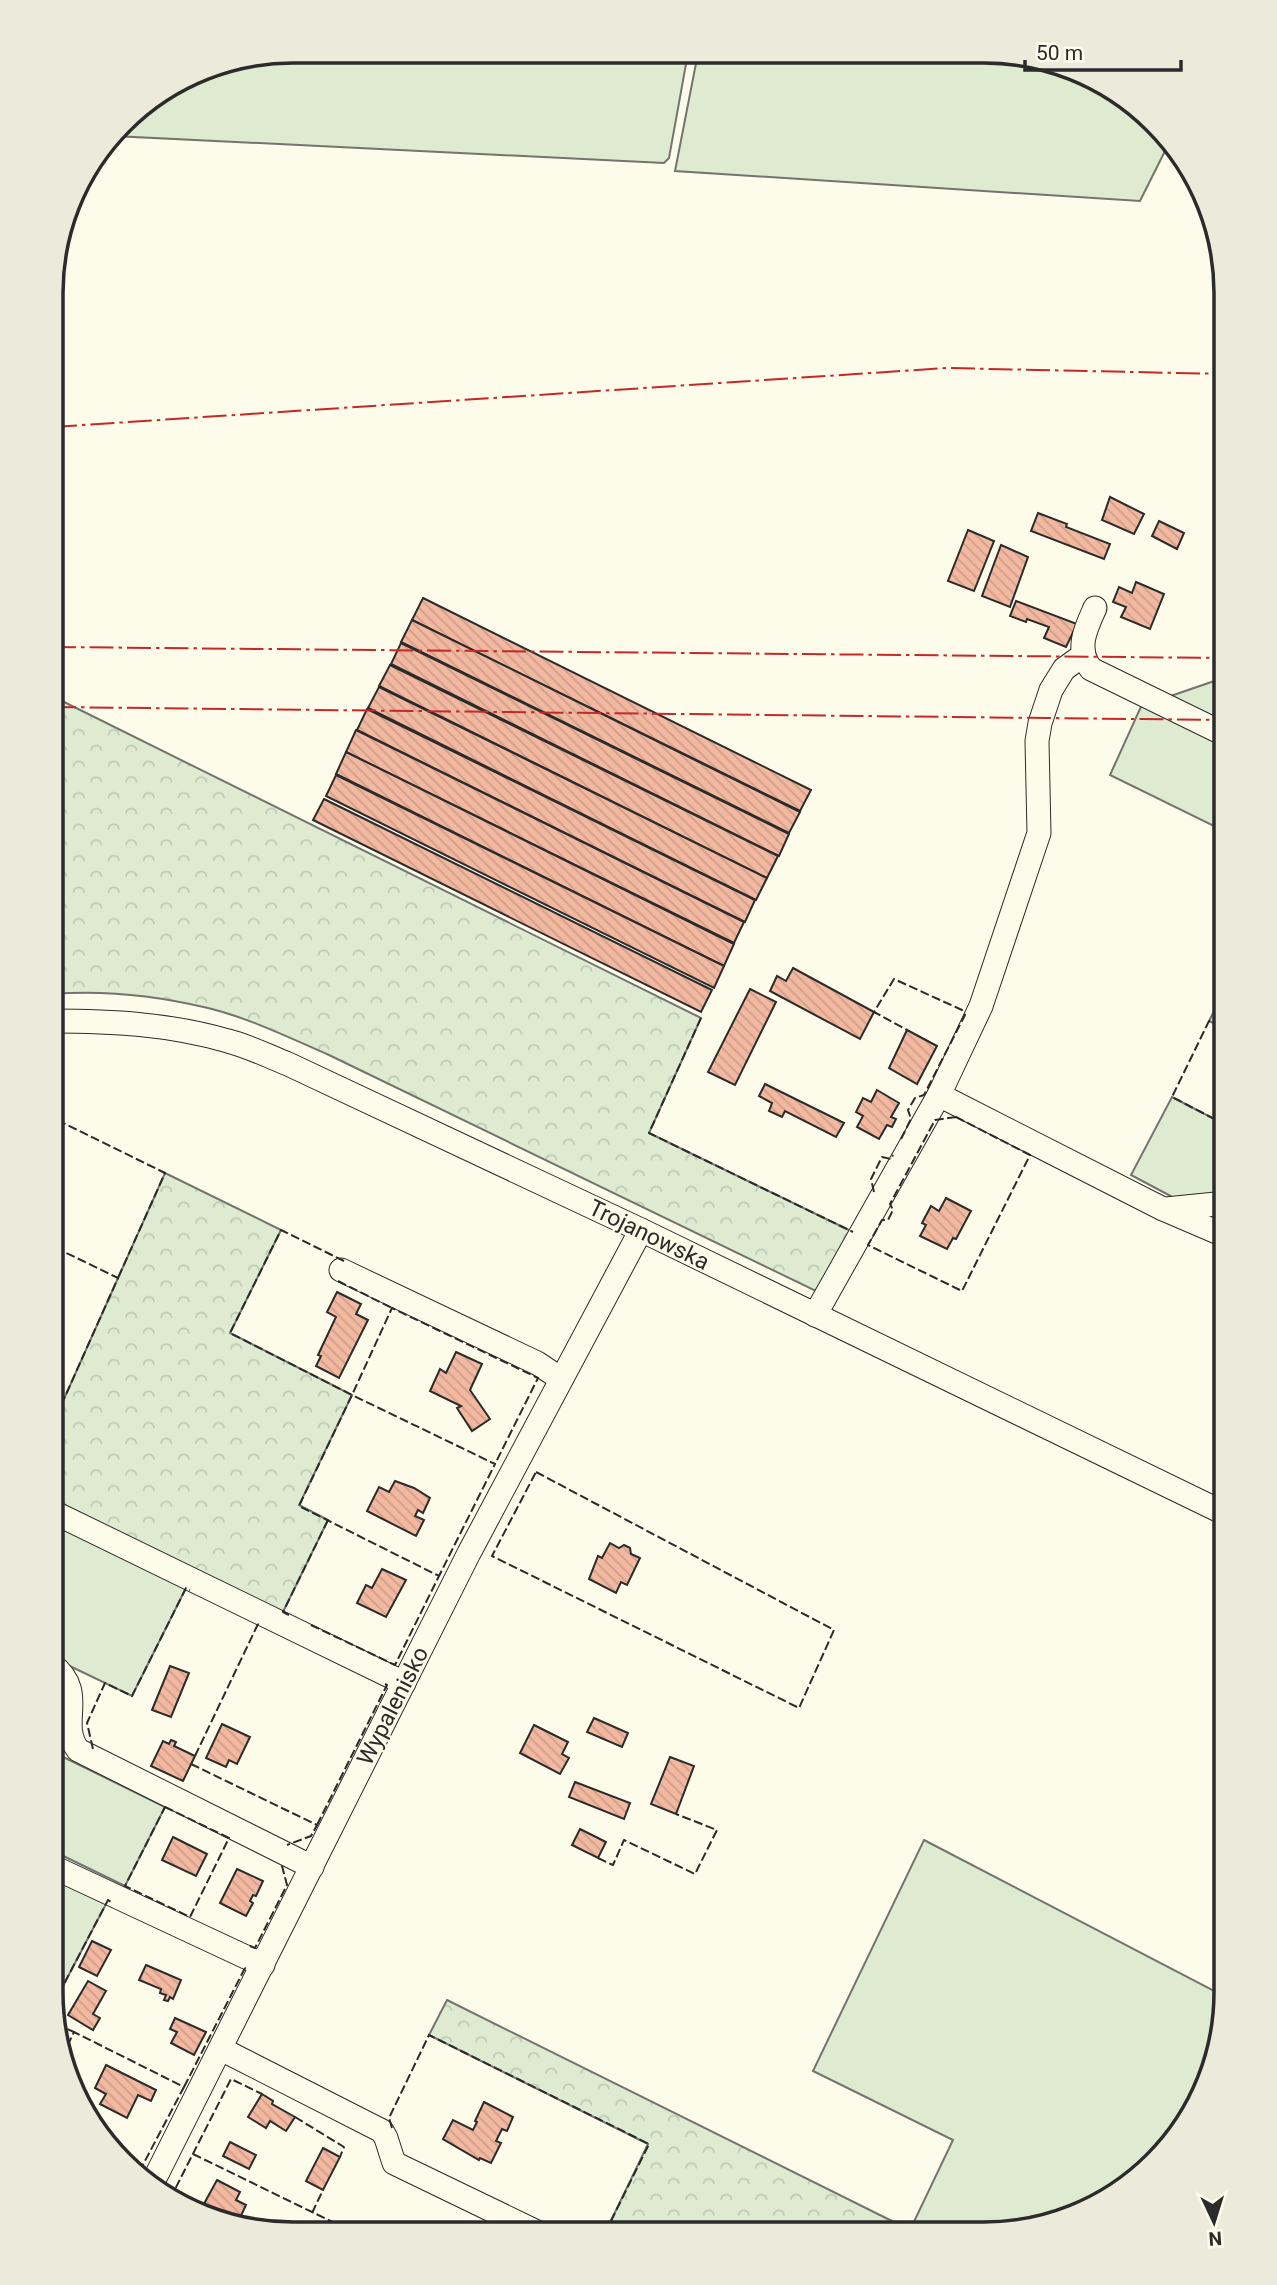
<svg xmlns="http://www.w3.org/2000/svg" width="1277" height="2285" font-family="Roboto,sans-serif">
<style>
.grass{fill:#deebd1;stroke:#74746e;stroke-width:2}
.forest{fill:url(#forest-crowns);stroke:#74746e;stroke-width:2}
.building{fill:url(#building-back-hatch);stroke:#2b2b2b;stroke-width:2}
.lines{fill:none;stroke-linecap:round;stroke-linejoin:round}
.minor-casing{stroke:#2b2b2b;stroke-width:25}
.minor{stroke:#fdfbea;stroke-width:23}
.fence{stroke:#2b2b2b;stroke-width:2;stroke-dasharray:9 3.5;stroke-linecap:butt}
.power{stroke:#c62828;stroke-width:2;stroke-dasharray:24 5 3.5 5;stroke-linecap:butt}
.labels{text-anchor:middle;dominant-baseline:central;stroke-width:5;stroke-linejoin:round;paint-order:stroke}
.street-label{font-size:23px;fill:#2b2b2b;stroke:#fdfbea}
.rim{fill:none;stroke:#2b2b2b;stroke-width:3.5}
</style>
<defs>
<pattern id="forest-crowns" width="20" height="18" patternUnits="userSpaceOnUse" patternTransform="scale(1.75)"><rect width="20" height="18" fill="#deebd1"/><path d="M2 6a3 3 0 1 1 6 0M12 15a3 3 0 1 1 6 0" fill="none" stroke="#bfcab4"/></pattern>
<pattern id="building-back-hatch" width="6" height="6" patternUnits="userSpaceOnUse" patternTransform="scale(1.75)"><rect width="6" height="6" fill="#f2b8a0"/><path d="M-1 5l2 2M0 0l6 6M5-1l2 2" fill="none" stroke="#d09e8a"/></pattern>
</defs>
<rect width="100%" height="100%" fill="#fdfbea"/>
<g class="grass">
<polygon points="293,51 688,53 669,158 664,163 114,136 133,111 201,69"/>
<polygon points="698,53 1031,55 1137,108 1135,120 1152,124 1167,147 1140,201 675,171"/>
<polygon points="1226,677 1226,730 1162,699"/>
<polygon points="1144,700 1226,741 1226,832 1110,775"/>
<polygon points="1226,988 1226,1029 1209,1021"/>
<polygon points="1172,1097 1226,1125 1226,1193 1178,1200 1131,1175"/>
<polygon points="51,1520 186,1588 132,1696 51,1657"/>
<polygon points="51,1751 165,1807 125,1886 51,1850"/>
<polygon points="924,1840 1226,1997 1226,2008 1208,2084 1176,2140 1131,2184 1062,2221 984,2234 918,2234 910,2230 953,2140 813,2071"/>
<polygon points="51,1878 106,1904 53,2005 51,1992"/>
</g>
<g class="forest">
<path d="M52,696L701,1018L649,1133L853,1232L820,1293L329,1055C290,1038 249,1018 208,1008C158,996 103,990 52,994Z"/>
<polygon points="165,1173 281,1230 230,1333 352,1395 299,1505 328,1520 283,1612 51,1500 51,1428"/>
<polygon points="447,2000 910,2230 918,2234 605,2233 648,2144 429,2035"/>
</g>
<g class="building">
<polygon points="1110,497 1144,514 1134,534 1102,520"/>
<polygon points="1038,513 1067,524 1066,527 1110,544 1104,559 1031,531"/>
<polygon points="1159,521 1184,533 1177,549 1152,536"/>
<polygon points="968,530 994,541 974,591 948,581"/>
<polygon points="1001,545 1028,557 1010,607 982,596"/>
<polygon points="1136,582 1164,594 1150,629 1121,617 1126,607 1113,602 1119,587 1132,593"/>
<polygon points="423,598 811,790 800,811 412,620"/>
<polygon points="1016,601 1077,624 1066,647 1044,638 1049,627 1027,619 1026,622 1010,616"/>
<polygon points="412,620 800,812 789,833 401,642"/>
<polygon points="401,643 789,834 779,856 391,664"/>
<polygon points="390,665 778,856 767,878 379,686"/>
<polygon points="379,687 767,878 756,900 368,708"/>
<polygon points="367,709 755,900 745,922 357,730"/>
<polygon points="356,730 744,922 734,943 346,752"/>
<polygon points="346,752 734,944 724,966 336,774"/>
<polygon points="336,775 724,966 714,988 326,796"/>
<polygon points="324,799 712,990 701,1012 313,820"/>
<polygon points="793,968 874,1012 860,1039 770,991 777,976 786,981"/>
<polygon points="750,989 776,1002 735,1085 708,1072"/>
<polygon points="907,1030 937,1046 917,1084 889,1068"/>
<polygon points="765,1084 844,1123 836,1137 785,1111 782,1117 769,1111 772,1103 759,1096"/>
<polygon points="877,1090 899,1103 891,1117 896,1119 892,1127 887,1125 879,1139 857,1127 863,1116 856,1112 863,1098 871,1102"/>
<polygon points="946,1198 971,1211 956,1239 953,1238 947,1249 920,1236 926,1225 922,1223 931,1206 939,1211"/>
<polygon points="337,1292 361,1304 356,1314 368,1320 339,1378 316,1366 321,1356 318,1355 336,1317 327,1312"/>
<polygon points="456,1352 482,1364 470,1390 490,1419 472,1431 457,1408 461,1406 430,1391 440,1369 446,1373"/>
<polygon points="395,1481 414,1488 430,1498 423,1513 418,1510 415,1516 424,1520 416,1536 367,1511 379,1487 389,1492"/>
<polygon points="610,1543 619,1548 624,1545 630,1548 631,1554 640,1558 627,1585 621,1582 616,1593 589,1579 598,1556 602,1558"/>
<polygon points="382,1569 406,1580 386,1617 357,1603 366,1585 372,1588"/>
<polygon points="170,1666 189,1673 171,1717 152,1710"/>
<polygon points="594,1718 628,1733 622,1747 587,1732"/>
<polygon points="222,1724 250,1737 237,1764 229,1760 226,1767 206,1758"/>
<polygon points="534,1725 568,1742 562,1754 569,1758 560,1774 520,1753"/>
<polygon points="171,1740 176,1742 174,1746 195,1756 183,1781 151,1766 163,1741 169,1744"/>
<polygon points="670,1757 694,1766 676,1814 651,1804"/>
<polygon points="575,1782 630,1803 624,1819 569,1797"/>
<polygon points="580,1829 606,1842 598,1858 572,1845"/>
<polygon points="173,1837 207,1854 196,1876 162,1860"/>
<polygon points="237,1869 263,1881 256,1896 253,1895 250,1901 253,1903 246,1916 220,1903"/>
<polygon points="92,1941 111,1950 97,1976 79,1967"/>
<polygon points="146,1965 181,1980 173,1999 170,1997 168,2001 164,2000 166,1995 160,1993 161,1989 139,1980"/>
<polygon points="88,1981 106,1991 93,2014 100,2018 93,2030 68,2015"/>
<polygon points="175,2018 206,2032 194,2055 171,2043 177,2032 170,2029"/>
<polygon points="106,2065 156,2090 151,2101 138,2095 127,2118 100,2104 106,2094 95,2088"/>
<polygon points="262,2094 273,2101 272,2104 295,2117 286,2131 270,2121 266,2128 248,2117"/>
<polygon points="484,2102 513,2117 507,2131 502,2129 496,2141 501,2143 491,2163 480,2158 479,2160 443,2139 453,2120 473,2130 477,2122 475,2121"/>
<polygon points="230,2142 256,2155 249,2169 223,2156"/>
<polygon points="323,2148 340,2157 323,2190 306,2181"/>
<polygon points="217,2180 240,2192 236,2200 246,2205 238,2222 227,2216 225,2221 199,2213"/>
</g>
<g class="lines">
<g class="minor-casing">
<g id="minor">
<path d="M1095,608C1086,628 1075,649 1091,669L1226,735"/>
<path d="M52,1021C112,1021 169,1024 228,1041C248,1046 268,1056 288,1064L641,1230L1226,1514"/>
<polyline points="939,1095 1163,1209 1226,1236"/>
<polyline points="1166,1209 1226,1203"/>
<polyline points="341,1270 537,1363 561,1379"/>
<polyline points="815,1315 939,1095 981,1006 1039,833 1037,741 1040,723 1051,690 1064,669 1082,656"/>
<polyline points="51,1511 404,1683"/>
<path d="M51,1664C89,1693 57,1721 78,1750L312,1867"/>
<polyline points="51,1866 263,1965"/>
<polyline points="221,2049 382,2131 386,2138 394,2163 539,2233"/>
<polyline points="151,2186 469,1553 641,1230"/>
</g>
</g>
<use href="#minor" class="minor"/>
<g class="fence">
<polyline points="701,1018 649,1133 853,1232"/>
<polygon points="956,1117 1030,1155 962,1291 868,1245 882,1220 888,1220 893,1210 890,1204 935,1120"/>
<polyline points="1226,1125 1172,1097 1209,1021 1226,1029"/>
<polyline points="52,1131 57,1120 165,1173 118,1278"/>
<polyline points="901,1139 911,1119 908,1110 915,1098 924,1095 965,1015 962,1010 894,979 874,1012 907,1030"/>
<polyline points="874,1192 871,1179 882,1157 891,1159 893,1155"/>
<polyline points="344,1261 281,1230 230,1333 352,1395 392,1308 538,1378 495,1464"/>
<polyline points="338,1281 392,1308"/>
<polyline points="51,1428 118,1278 52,1246"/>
<polygon points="536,1472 834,1630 799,1708 492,1556"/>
<polyline points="289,1615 283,1612 328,1520"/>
<polyline points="311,1625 395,1665 439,1576 299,1506 352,1395 495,1464 439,1576"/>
<polyline points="93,1749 87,1723 105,1683 132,1696 186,1588 190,1590"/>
<polyline points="195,1756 258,1624 256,1622"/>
<polyline points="191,1764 317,1825 311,1836 287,1845"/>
<polygon points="165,1807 229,1838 190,1917 125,1886"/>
<polyline points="317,1825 387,1685 385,1684"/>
<polyline points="598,1858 613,1865 624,1840 695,1874 717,1830 676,1814"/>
<polyline points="250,1946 255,1948 287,1885 281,1862"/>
<polyline points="53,2005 108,1900 111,1902"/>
<polyline points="56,2024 74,2032"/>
<polyline points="62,2057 74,2032 184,2087 137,2176"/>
<polyline points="184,2087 245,1968 243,1966"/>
<polyline points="295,2117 344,2147 340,2157"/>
<polyline points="392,2128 389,2118 429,2035 649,2144 605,2233"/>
<polyline points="193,2154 353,2232"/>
<polyline points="170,2199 231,2079 262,2094"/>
<polyline points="312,2213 323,2190"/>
<polyline points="545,2225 561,2233"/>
</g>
<g class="power">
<polyline points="53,427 947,368 1226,374"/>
<polyline points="52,647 1226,658"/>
<polyline points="52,707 1226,720"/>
</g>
</g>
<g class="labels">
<g class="street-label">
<text transform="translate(649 1235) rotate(26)">Trojanowska</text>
<text transform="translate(393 1706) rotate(-63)">Wypalenisko</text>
</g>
</g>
<path d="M0 0H1277V2285H0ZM293 63H984A230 230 0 0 1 1214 293V1992A230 230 0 0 1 984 2222H293A230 230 0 0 1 63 1992V293A230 230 0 0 1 293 63Z" fill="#eceadb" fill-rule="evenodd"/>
<path class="rim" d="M293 63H984A230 230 0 0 1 1214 293V1992A230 230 0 0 1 984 2222H293A230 230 0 0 1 63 1992V293A230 230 0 0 1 293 63Z"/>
<g transform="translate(1214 2222) rotate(176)" stroke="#fdfbea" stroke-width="5" paint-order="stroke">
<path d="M0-5L12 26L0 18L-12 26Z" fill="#2b2b2b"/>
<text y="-10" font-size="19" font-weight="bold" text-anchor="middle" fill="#2b2b2b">N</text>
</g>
<path d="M1025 60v10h156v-10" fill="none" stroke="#2b2b2b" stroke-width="3.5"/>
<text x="1036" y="60" font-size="21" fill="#2b2b2b" stroke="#fdfbea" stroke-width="5" paint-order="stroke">50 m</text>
</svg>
